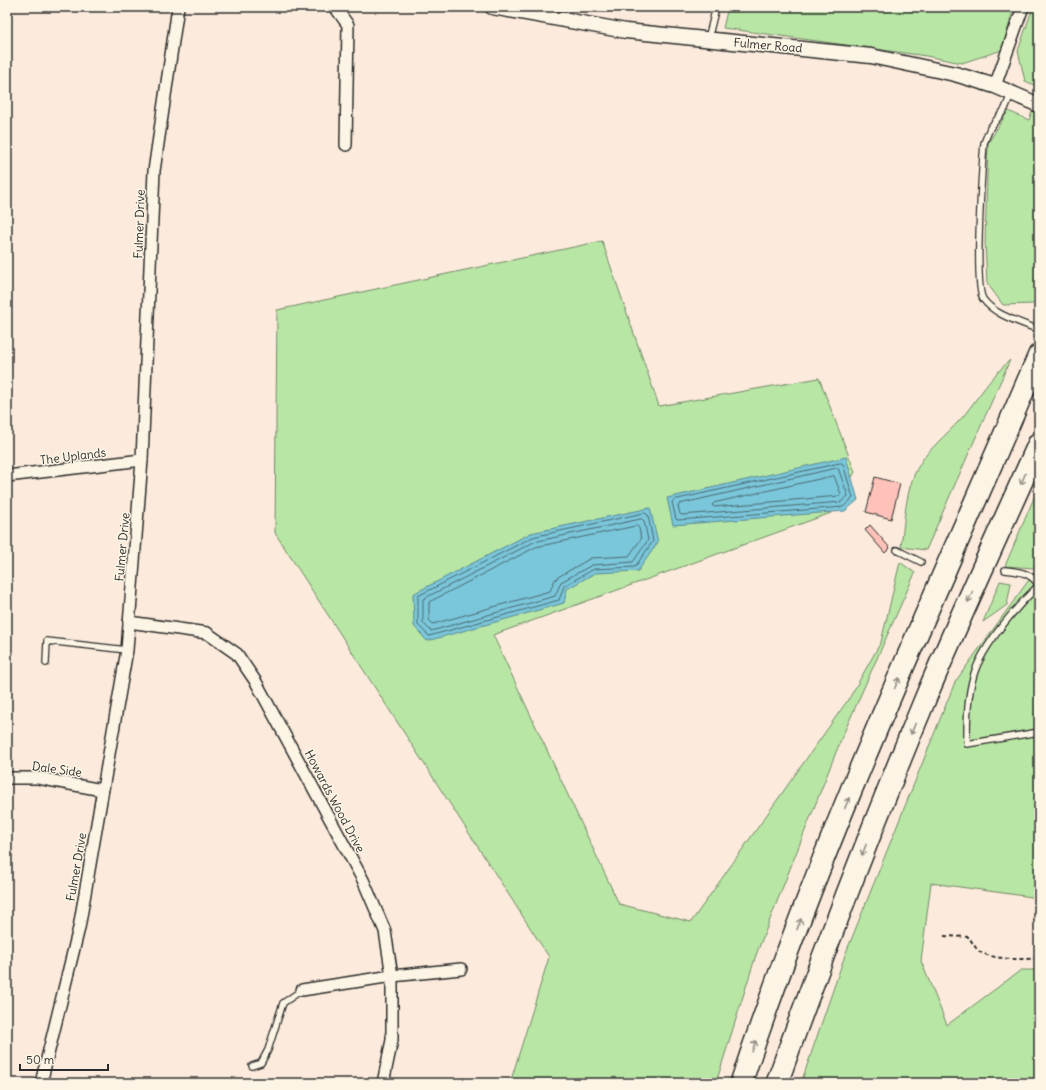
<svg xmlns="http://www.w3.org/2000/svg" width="1046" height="1090" font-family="Delius,sans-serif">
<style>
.green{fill:#b8e6a4;stroke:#728868}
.water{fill:#7ac6da;stroke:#5a8894}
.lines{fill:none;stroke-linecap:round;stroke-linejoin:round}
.shore{stroke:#4b6971;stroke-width:1}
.building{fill:#fec2ba;stroke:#2b2b2b}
.service-casing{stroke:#2b2b2b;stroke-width:8}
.minor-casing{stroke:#2b2b2b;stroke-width:14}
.tertiary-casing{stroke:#2b2b2b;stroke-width:17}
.motorway-casing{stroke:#2b2b2b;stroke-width:24}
.path{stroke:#2b2b2b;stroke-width:2;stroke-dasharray:4 3;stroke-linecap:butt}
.service{stroke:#fcf5e5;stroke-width:5.5}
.minor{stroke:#fcf5e5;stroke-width:11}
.tertiary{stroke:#fcf5e5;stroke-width:14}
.motorway{stroke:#fcf5e5;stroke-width:21}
.oneway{stroke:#949088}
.labels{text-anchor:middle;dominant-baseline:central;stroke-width:3;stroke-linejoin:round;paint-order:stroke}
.street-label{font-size:12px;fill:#2b2b2b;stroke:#fcf5e5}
</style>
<rect width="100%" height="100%" fill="#fcebdc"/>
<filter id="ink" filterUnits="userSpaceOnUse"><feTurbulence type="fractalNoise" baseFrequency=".025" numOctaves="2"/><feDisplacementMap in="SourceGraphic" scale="8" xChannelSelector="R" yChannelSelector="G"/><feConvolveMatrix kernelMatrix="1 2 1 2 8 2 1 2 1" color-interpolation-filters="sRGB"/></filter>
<g filter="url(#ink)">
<g class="green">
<polygon points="728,7 1014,7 1002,50 962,63 926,56 723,28"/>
<polygon points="1033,7 1039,7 1039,87 1025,81 1018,51"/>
<polygon points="1008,111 1029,120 1032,111 1039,114 1039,294 1034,304 1003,305 987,283 985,241 988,143"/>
<polygon points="602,241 659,406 819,378 855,472 831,513 493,635 619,904 691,922 850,697 881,642 900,562 915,573 842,737 756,955 716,1083 510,1083 549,957 275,533 277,310"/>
<path d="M1010,360L926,550L901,547C905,518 905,484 923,459C935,443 952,430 965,414C980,395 991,377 1010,360Z"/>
<polygon points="1039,486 1039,561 1033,568 1005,566"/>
<polygon points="1039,566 1039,898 931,883 921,961 947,1025 1021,970 1039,970 1039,1083 801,1083 845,955 955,682"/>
<polygon points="1000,581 1011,583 1007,605 983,622"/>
</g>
<g class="water">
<polygon points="846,457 858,500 845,511 673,525 667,498"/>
<polygon points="650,508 658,542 638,571 595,573 567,589 564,603 427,641 414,626 413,594 531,533"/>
</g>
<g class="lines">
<g class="shore">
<polygon points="841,463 843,464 853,498 843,507 678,520 676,519 672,502 674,500"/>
<polygon points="838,468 848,496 841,502 682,515 680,514 678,506 680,504"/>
<polygon points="834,476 841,494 839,496 714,507 712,505 714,503"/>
<polygon points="645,513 648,515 653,541 635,567 594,569 564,586 559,600 429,636 418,625 418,596 533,537"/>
<polygon points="642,519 644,521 648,540 633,562 592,565 561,582 555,596 431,631 423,623 423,599 534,542"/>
<polygon points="637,526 639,528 641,539 629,556 591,558 558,577 554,581 550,591 433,624 429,620 429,602 536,547"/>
</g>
</g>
<g class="building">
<polygon points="875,477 900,484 891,519 866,512"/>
<polygon points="870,525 890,548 885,553 865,530"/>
</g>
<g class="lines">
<g class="service-casing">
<g id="service">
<polyline points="708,39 716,7"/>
<path d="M1011,94L1005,109L990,128L984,143C982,167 974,285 983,299C995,316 1021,322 1039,330"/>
<polyline points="897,550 921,562"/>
<path d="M1005,570C1020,572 1030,572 1039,585C1017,606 983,645 974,674C967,697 967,721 967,744L1039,732"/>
<polyline points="46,663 47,641 127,650"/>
<polyline points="252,1066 261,1063 268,1050 283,1003 302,990"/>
</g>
</g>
<g class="minor-casing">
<g id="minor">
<polyline points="335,7 348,25 346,145"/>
<polyline points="995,86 1023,7"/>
<polyline points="7,476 142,460"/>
<polyline points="129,622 207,633 237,654 256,682 363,880 385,931 392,976 392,1040 383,1083"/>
<polyline points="7,778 38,778 102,790"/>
<polyline points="302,990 392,976 461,969"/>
<polyline points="41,1083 79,928 127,650 142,460 154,171 178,7"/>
</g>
</g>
<g class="tertiary-casing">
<polyline id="tertiary" points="492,7 626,31 871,56 955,74 995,86 1039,105"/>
</g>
<g class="motorway-casing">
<g id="motorway">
<path d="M741,1083C824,834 935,596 1039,355"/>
<path d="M777,1083C823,953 873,824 926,697C962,612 1001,528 1039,443"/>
</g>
</g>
<path class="path" d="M944,936L969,937C972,942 976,949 980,952C996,960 1022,960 1039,958"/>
<use href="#service" class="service"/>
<use href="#minor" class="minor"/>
<use href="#tertiary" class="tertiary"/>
<use href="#motorway" class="motorway"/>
</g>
<defs><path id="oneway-shaft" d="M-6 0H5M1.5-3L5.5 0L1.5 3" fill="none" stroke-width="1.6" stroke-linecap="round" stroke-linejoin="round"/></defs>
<g class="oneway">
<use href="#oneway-shaft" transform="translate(1023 479) rotate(114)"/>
<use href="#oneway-shaft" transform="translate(970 597) rotate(114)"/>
<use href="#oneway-shaft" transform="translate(897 683) rotate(-67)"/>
<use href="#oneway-shaft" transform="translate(913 729) rotate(112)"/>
<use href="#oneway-shaft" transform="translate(847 803) rotate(-67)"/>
<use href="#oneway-shaft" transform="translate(864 850) rotate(111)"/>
<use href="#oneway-shaft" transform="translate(799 924) rotate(-70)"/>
<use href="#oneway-shaft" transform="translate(754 1046) rotate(-72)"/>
</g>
</g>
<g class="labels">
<g class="street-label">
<text transform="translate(768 45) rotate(5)">Fulmer Road</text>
<text transform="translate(139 224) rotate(-88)">Fulmer Drive</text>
<text transform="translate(73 456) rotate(-7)">The Uplands</text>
<text transform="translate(122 547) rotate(-85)">Fulmer Drive</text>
<text transform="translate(57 769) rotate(8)">Dale Side</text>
<text transform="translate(335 801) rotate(62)">Howards Wood Drive</text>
<text transform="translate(76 867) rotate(-80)">Fulmer Drive</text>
</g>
</g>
<rect width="1046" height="1090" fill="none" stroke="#fcf5e5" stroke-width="24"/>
<rect x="12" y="12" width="1022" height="1066" fill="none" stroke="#2b2b2b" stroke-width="1.5" filter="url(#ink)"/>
<path d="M20 1064v6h88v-6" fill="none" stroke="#2b2b2b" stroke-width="2"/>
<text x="26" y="1064" font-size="12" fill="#2b2b2b" stroke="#fcf5e5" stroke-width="3" paint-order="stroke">50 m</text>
</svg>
